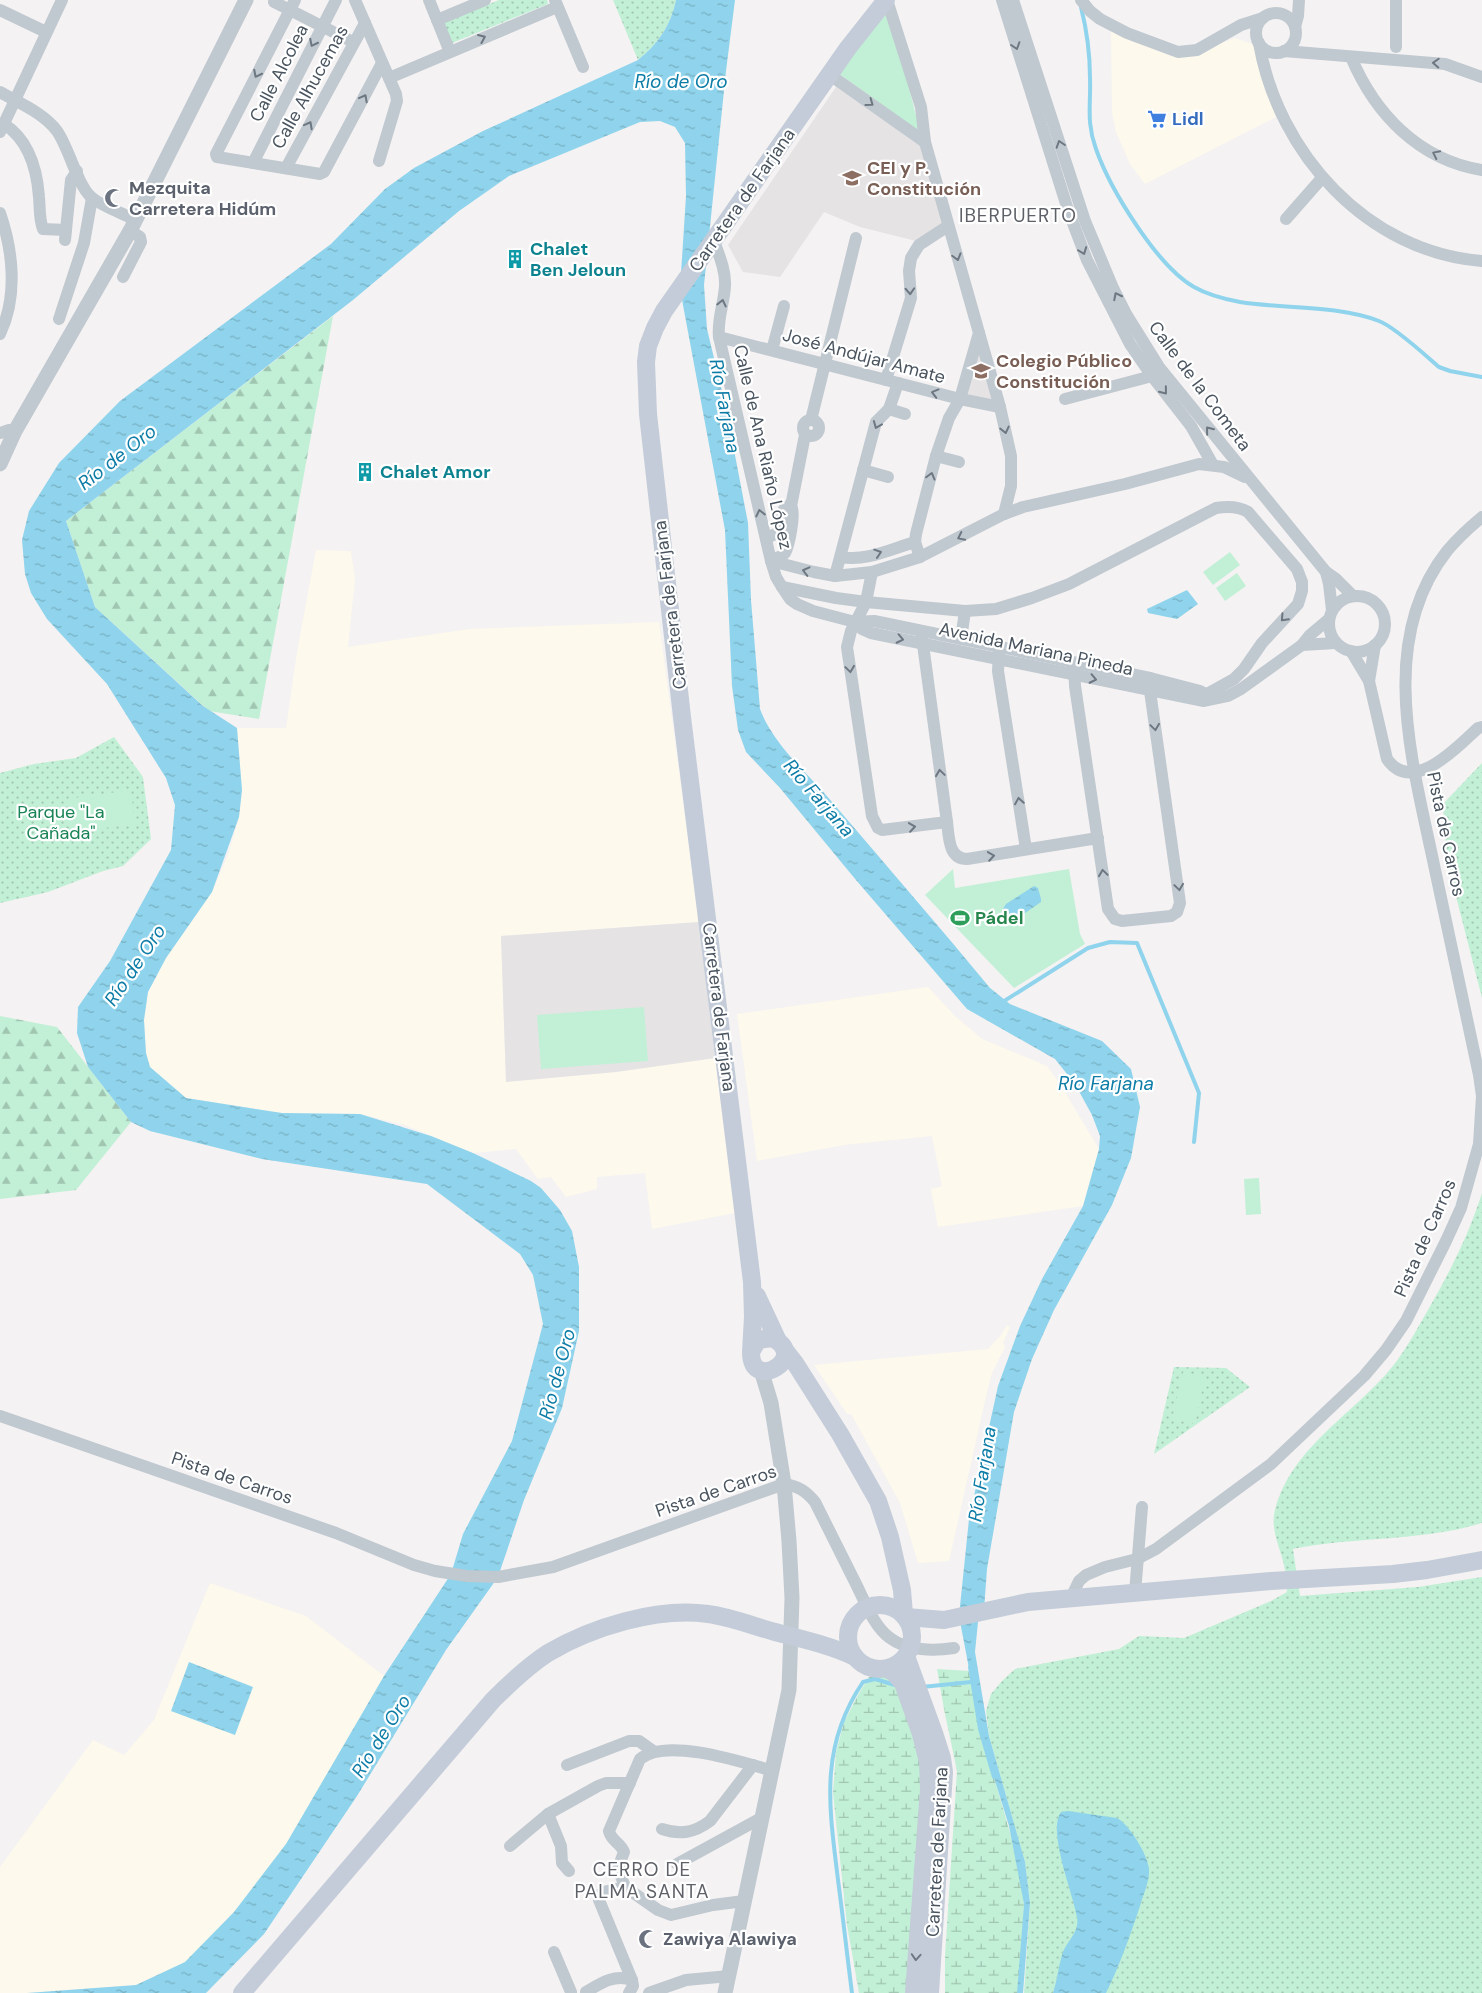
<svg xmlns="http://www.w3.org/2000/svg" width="1482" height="1993" font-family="'DM Sans',sans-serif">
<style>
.commercial{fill:#fdf9ed}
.education{fill:#e5e3e4}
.grass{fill:url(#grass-dots)}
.forest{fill:url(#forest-firs)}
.wetland{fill:url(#wetland-marsh)}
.garden{fill:#c2f0d6}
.water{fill:url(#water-ripples)}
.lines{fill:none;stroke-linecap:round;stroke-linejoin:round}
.stream{stroke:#8fd4ec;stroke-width:4}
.minor{stroke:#c0c8d0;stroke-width:12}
.tertiary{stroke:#c0c8d0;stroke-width:15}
.secondary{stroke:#c3ccd8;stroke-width:18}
.oneway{stroke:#6d7781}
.oneway2{stroke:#6e7883}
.labels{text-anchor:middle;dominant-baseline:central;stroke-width:4.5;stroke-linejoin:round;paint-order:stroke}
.street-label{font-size:18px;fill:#49545f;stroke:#fff}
.shop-label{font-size:18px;font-weight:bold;fill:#366cbe;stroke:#fff;text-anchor:start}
.education-label{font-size:18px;font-weight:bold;fill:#785e54;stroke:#fff;text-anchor:start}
.worship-label{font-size:18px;font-weight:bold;fill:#5b616d;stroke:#fff;text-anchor:start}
.culture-label{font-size:18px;font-weight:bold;fill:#0d838f;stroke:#fff;text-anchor:start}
.park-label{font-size:18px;fill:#188354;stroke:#fff}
.leisure-label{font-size:18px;font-weight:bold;fill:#27864d;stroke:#fff;text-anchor:start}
.water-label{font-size:19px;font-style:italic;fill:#0d7da7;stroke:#fff}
.neighbourhood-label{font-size:19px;letter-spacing:1px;fill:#5e6167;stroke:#fff}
</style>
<defs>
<pattern id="grass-dots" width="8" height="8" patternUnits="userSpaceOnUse" patternTransform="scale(1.25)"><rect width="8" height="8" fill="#c2f0d6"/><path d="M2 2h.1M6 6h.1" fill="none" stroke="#a0c5b1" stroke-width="1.8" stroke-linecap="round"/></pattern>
<pattern id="forest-firs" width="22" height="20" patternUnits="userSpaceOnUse" patternTransform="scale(1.25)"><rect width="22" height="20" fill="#c2f0d6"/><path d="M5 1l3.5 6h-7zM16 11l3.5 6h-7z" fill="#a0c5b1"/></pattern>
<pattern id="wetland-marsh" width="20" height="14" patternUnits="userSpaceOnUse" patternTransform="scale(1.25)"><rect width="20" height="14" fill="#c2f0d6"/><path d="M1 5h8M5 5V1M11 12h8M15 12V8" fill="none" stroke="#a0c5b1"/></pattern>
<pattern id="water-ripples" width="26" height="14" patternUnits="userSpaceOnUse" patternTransform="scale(1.25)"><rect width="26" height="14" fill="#8fd4ec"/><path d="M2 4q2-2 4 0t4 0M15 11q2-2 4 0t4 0" fill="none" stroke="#77afc2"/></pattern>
</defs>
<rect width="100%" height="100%" fill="#f4f2f2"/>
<g class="commercial">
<polygon points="1111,29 1175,54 1205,49 1235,38 1255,45 1261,74 1276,117 1145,184 1130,164 1116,132 1112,112"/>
<polygon points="316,550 351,551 355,579 348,647 469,629 659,622 699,922 501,936 506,1082 616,1072 715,1058 735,1213 652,1229 645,1173 597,1177 597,1189 566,1197 551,1177 538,1179 516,1149 473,1153 405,1125 360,1114 282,1113 186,1098 150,1067 146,1053 144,1020 148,992 166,958 212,892 228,855 239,817 242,790 237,728 286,728 297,652"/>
<polygon points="928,987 955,1016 982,1039 1047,1066 1060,1084 1099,1149 1083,1206 938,1227 931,1189 942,1186 932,1136 844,1145 757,1161 737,1014"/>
<polygon points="1007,1325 1010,1327 1003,1343 1005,1347 992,1373 987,1392 949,1561 918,1563 900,1503 851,1414 847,1414 814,1365 988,1349 1001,1335"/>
<polygon points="210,1583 306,1616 384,1676 286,1844 239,1906 201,1949 180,1966 136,1985 27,1993 0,1993 0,1867 93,1740 124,1755 154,1720"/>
</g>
<g class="education">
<polygon points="836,87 920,144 944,228 916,241 860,227 824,212 780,277 743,272 728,245"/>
<polygon points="981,345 996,405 967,397"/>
<polygon points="699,922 715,1058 616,1072 506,1082 501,936"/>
</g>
<g class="grass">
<polygon points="499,0 547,0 548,4 452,43 444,23"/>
<path d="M613,0H676C671,25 658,44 638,60Z"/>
<polygon points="114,737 143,777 151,839 123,866 103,871 48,892 0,903 0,773 34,764 76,758"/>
<polygon points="1482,763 1482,998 1447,861 1443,804"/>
<path d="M1482,1193V1523C1421,1542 1355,1536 1293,1549L1300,1596L1418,1587L1482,1577V1993H1024L1030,1903L1025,1863L989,1736L986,1711L991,1694L1002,1681L1015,1669L1119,1649L1139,1636L1184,1638L1271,1601L1287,1592C1286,1583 1286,1574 1284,1565C1280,1547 1270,1529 1275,1510C1292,1445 1357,1413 1396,1362C1408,1346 1418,1327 1428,1310C1450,1272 1469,1234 1482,1193Z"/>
<polygon points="1174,1367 1226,1368 1250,1387 1154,1454"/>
</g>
<g class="forest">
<polygon points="333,316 259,719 209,711 95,607 66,521"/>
<polygon points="0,1016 57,1027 131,1122 76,1190 0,1199"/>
</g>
<g class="wetland">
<polygon points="937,1669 969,1671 980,1729 1018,1860 1024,1904 1019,1993 945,1993 945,1956 957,1771 944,1709"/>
<polygon points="885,1676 902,1685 922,1761 909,1993 859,1993 847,1925 833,1793 836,1752 844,1722 858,1695 869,1677"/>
</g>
<g class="garden">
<polygon points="888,2 920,132 838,73"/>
<polygon points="1230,552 1240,565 1213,585 1203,572"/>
<polygon points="1237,573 1246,586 1225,601 1216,588"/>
<polygon points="131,790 135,824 72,832 67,799"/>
<polygon points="953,869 955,888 1069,869 1080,934 1085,944 1014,988 925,895"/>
<polygon points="644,1007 648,1061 541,1069 537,1015"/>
<polygon points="1259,1178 1261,1214 1246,1215 1244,1179"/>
<polygon points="1183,1372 1205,1377 1195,1424 1172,1419"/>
</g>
<g class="water">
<path d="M676,0H735L726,71L704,285L707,329L726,408L748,523L751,600L760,709C774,746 807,772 832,802C885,864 938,925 990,988L1010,1004L1102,1041L1131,1069L1140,1107L1131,1158L1112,1205L1054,1310L1032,1359L1014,1412L987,1569L984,1610L978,1622L975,1652L989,1736L1025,1862L1030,1903L1023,1993H1017L1024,1904L1009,1826L983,1742L959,1616L969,1519L998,1386L1020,1326L1042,1279L1083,1206L1099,1149L1100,1136L1092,1115L1075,1084L1055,1059L967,1009L856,880L780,788L746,752L738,730L732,686L725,530L680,289L686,196L685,143L675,127L660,121L640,122L509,176L459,211L353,300L66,521L95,607L203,706L237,728L242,790L239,817L212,892L166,958L148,992L144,1020L146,1053L150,1067L186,1098L282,1113L360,1114L431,1136L473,1153L531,1181L541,1188L560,1210L572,1231L579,1267V1331L562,1408L524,1500L498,1577L446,1650L357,1796L264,1934L206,1993H27L136,1985L185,1962L234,1912L286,1844L384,1676L451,1574L463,1534L512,1441L543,1324L533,1275L520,1254L427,1184L262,1159L150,1131L131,1122L88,1067L77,1033L78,1007L110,961L171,850L175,805L166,778L107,684L47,619L31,593L25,574L22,540L29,511L59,463L120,401L331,244L385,189L414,168L483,131L638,60C658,44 671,25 676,0Z"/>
<polygon points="1187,590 1198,604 1177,619 1148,613 1147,609"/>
<polygon points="1034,886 1038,888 1041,899 1041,902 1015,920 1012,920 1003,909 1006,904"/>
<polygon points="189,1662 253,1687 235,1735 171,1711"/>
<path d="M1068,1811L1117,1818C1129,1824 1148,1855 1149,1869C1150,1881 1143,1895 1140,1906C1130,1936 1120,1965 1106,1993H1053C1057,1981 1058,1968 1062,1955C1066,1941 1080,1933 1077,1917C1073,1893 1047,1831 1061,1812Z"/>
</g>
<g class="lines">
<g class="stream">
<path d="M1081,7C1087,31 1090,54 1090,78C1091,105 1086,122 1096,149C1110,189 1157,266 1194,287C1208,295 1224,299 1240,302C1284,309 1338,305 1379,321C1395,327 1425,355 1439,367L1450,371L1482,377"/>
<polyline points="1001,1003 1088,948 1110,942 1137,943 1199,1093 1194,1142"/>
<polyline points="970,1667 980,1729 994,1777"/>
<polyline points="922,1687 971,1682"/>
<path d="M852,1993C847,1955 843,1917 838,1880C829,1806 819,1747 863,1682L875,1679L895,1685"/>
</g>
<g class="minor">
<polyline points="295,0 216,154 217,157 320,174 324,172 382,63"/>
<polyline points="355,0 396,94 397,101 379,161"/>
<polyline points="429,0 450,52"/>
<polyline points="555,0 583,67"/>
<polyline points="887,0 921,107 925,142 1000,407 1011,456 1011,486 1004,514"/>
<polyline points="1002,0 1068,210 1087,260 1130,344 1152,376 1191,426 1213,465"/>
<polyline points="1013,0 1085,221 1113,288 1126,314 1159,367 1326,572 1336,579 1353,596"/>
<polyline points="1081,0 1090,11 1100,19 1127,33 1178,52 1197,50 1241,25 1263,18"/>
<polyline points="274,2 353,42"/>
<polyline points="0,10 46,32"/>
<circle cx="1276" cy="33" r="20"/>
<polyline points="437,20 485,0"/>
<polyline points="1295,27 1298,16 1299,0"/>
<path d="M1259,43C1278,153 1367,252 1482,261"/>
<polyline points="1396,47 1396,0"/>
<polyline points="1284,51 1445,64 1482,77"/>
<path d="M1351,57C1375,114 1419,160 1482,170"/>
<polyline points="830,75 925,142"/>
<polyline points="389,78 557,7"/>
<path d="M0,92C19,103 44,113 57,131C69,148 77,184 91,197C103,207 122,213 136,220"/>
<path d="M4,124C29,140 37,169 39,197C40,207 39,219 43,229L66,230"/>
<polyline points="0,132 62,0"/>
<polyline points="253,163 336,0"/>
<polyline points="286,168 365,23"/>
<path d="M0,213C13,251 18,296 0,334"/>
<polyline points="1286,219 1322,178"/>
<polyline points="65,240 71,180 77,171"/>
<path d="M714,241C719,255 726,271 725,286C724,304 717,319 719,337L771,561L776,577L782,587L790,599L797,604L813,611L855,622L874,621L1150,678L1200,691L1214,698"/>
<polyline points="123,277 141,242 140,237 130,231"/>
<polyline points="59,319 84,243 92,198"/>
<polyline points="719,337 960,399 1000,407"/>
<polyline points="772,350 784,306"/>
<polyline points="886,380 911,298 909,271 911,258 919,245 948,226"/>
<polyline points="1065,399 1152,376"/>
<polyline points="889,409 905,414"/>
<circle cx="811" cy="428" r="8"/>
<polyline points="811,420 856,238"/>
<polyline points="0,433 9,430 15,431"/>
<polyline points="936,456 959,462"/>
<polyline points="863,470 888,477"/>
<polyline points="791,506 805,435"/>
<path d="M766,538L778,533L784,509L788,506H791C796,512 789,546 785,553C782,557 775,558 771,561"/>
<path d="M841,557C865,562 891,549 915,542"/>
<polyline points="920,557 915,542 916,534 936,456 949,418 960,399 979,333"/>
<polyline points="771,561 814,572 835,576 872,572 920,557 1004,514 1023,507 1125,484 1199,464 1224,467 1245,477"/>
<polyline points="872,572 866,602 851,631 847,647 872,816 878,828 882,830 947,822"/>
<polyline points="1326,572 1329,584 1332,610"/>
<polyline points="835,576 876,422 889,409 898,383"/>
<path d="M782,587L836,598L866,602L965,611L996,609L1032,598L1069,584L1216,508C1228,506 1238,506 1248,512L1297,569L1302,582V591L1298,604L1262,643L1244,669L1234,679L1207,694"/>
<circle cx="1357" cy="624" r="28"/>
<polyline points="855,622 862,629 871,633 1204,701 1228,696 1241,689 1302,645 1310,635 1329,619"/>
<path d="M922,637L947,822C949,836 948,859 967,859L1098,838"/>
<polyline points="961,639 965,611"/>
<polyline points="1302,645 1335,643"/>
<path d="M1351,651L1369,681L1387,759C1413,796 1458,746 1478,728L1482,727"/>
<polyline points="999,652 998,671 1026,849"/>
<polyline points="1074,663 1075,686 1108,909 1115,919 1122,921 1171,916 1177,912 1180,903 1150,691 1150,678"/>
<polyline points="1369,681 1375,645"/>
<path d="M0,1416L336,1533L414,1565L435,1571L467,1576L498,1577L553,1567L784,1484C798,1486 806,1491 815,1502C828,1528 841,1554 854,1580C864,1599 873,1626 890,1638C907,1651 934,1651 954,1648"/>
<polyline points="1135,1593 1142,1507"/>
<path d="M1071,1598L1079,1581L1086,1575L1105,1567L1137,1559L1156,1549L1271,1464L1364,1376L1386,1350L1406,1321L1446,1241L1461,1208L1479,1144L1482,1096L1479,1075C1464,1005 1449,935 1434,865C1413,764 1376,641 1447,551C1457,539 1470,527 1482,517"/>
<polyline points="567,1765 629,1741 639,1741 653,1751"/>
<polyline points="548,1814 561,1846 562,1863 569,1871"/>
<path d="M662,1829C680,1835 694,1833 710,1821L753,1765"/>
<polyline points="510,1846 548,1814 598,1786 606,1783 630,1783"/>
<polyline points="677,1864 763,1817"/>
<polyline points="625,1887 603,1892 599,1895 599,1900 632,1980 633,1986 629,1993"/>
<path d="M744,1901L713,1905L671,1915L658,1910L625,1887L618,1868L624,1852C621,1843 611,1841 609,1831L640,1759C666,1737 742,1762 773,1771"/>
<polyline points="554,1952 571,1992"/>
<path d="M586,1992C601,1983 614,1974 632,1980"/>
<polyline points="649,1993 686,1980 729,1976"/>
</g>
<g class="tertiary">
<polyline points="0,464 15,431 130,231 246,0"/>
<polyline points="725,1993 789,1690 792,1598 789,1541 784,1484 771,1403 761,1370"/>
</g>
<g class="secondary">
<polyline points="757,1296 778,1341"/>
<polyline points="784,1349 795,1363 840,1434 878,1501 890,1537 902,1590 904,1614"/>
<path d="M751,1352L758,1340L772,1338C811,1356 751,1394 751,1352L753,1317L752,1282L682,717L648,414L646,362L648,346L655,328L664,311L848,48L886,0"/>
<circle cx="880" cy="1637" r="32"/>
<polyline points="906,1617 944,1620 1028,1602 1271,1581 1393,1574 1427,1570 1482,1560"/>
<polyline points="906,1656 934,1733 942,1758 944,1772 930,1993"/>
<polyline points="887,1669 893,1672 903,1683 921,1734 928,1762 929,1789 914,1993"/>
<path d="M242,1993L493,1700C510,1683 528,1666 548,1653C592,1627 657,1607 708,1614C731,1617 753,1626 775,1632C802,1639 829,1645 855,1657"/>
</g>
</g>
<defs><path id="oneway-chevron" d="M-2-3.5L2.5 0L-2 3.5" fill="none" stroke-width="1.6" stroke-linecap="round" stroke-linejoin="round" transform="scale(1.25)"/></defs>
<g class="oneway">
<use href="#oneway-chevron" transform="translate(482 38) rotate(-23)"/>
<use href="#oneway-chevron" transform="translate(313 43) rotate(117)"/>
<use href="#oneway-chevron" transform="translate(1016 46) rotate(72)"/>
<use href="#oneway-chevron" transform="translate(1436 63) rotate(-177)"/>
<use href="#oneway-chevron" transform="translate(257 74) rotate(117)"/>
<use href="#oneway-chevron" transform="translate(364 98) rotate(-62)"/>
<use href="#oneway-chevron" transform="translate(870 103) rotate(36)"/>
<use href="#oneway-chevron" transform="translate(309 125) rotate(-62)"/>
<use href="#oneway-chevron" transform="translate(1060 144) rotate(-108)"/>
<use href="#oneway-chevron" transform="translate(1436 154) rotate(-154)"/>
<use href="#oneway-chevron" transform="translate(1083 251) rotate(69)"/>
<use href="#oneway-chevron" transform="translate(957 257) rotate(74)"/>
<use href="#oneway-chevron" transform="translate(910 291) rotate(87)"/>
<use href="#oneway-chevron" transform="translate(1117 296) rotate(-117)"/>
<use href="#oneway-chevron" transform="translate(722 303) rotate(-77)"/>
<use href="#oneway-chevron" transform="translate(1164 391) rotate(51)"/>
<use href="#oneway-chevron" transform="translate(935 393) rotate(-165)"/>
<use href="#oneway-chevron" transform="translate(877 425) rotate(112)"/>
<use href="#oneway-chevron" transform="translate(1005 430) rotate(77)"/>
<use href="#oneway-chevron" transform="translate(1209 430) rotate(-129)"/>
<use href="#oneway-chevron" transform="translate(931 476) rotate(-75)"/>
<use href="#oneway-chevron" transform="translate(760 513) rotate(-103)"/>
<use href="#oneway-chevron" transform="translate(961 537) rotate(154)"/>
<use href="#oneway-chevron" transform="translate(878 553) rotate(-18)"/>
<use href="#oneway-chevron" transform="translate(806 571) rotate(-166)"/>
<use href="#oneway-chevron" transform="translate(1284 618) rotate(133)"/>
<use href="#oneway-chevron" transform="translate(900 639) rotate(12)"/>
<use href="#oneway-chevron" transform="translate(850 669) rotate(82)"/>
<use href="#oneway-chevron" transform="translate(1093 679) rotate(12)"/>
<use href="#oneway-chevron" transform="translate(1155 727) rotate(82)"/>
<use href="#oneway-chevron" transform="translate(940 773) rotate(-98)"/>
<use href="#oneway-chevron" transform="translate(1019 801) rotate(-99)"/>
<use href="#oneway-chevron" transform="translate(912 827) rotate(-8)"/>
<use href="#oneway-chevron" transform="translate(991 856) rotate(-9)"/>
<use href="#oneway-chevron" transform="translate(1103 873) rotate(-98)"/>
<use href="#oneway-chevron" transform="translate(1179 887) rotate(82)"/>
</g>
<use class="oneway2" href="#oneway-chevron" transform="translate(916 1957) rotate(94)"/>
<defs>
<g id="supermarket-bare" transform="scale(1.5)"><path d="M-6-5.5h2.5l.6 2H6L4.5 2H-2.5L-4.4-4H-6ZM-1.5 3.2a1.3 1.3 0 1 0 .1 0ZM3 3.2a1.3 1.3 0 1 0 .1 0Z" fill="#3f7fe0" stroke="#fff" stroke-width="2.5" paint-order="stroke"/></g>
<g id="school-bare" transform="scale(1.5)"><path d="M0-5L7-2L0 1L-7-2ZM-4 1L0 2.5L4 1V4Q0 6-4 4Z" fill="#8d6e63" stroke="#fff" stroke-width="2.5" paint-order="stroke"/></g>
<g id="mosque-bare" transform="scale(1.5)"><path d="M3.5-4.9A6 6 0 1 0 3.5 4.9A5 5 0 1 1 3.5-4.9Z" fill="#6b7280" stroke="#fff" stroke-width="2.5" paint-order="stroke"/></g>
<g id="building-bare" transform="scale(1.5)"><path d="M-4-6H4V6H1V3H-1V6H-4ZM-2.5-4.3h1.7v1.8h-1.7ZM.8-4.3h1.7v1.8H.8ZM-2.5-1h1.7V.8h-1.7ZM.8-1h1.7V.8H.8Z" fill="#0f9aa8" stroke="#fff" stroke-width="2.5" paint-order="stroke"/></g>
<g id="stadium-bare" transform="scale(1.5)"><path d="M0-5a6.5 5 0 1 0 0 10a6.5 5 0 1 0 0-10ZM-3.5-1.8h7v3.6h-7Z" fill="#2e9e5b" stroke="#fff" stroke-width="2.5" paint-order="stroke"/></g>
</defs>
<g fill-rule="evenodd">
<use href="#supermarket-bare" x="1157" y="119"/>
<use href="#school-bare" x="852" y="178"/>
<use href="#mosque-bare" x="114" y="198"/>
<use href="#building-bare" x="515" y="259"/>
<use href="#school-bare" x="981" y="371"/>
<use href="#building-bare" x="365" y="472"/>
<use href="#stadium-bare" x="960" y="918"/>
<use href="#mosque-bare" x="648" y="1939"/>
</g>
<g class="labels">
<g class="street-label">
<text transform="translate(279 73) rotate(-63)">Calle Alcolea</text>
<text transform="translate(310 87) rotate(-61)">Calle Alhucemas</text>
<text transform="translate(742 200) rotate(-55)">Carretera de Farjana</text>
<text transform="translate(864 356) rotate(15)">José Andújar Amate</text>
<text transform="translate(1200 386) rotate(53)">Calle de la Cometa</text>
<text transform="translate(763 447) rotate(77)">Calle de Ana Riaño López</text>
<text transform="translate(670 605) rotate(-97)">Carretera de Farjana</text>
<text transform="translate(1036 649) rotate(12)">Avenida Mariana Pineda</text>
<text transform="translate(1446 834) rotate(78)">Pista de Carros</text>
<text transform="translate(719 1007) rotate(83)">Carretera de Farjana</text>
<text transform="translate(1425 1238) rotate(-66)">Pista de Carros</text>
<text transform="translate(232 1478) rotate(19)">Pista de Carros</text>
<text transform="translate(716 1491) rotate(-19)">Pista de Carros</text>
<text transform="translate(937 1852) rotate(-87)">Carretera de Farjana</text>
</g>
<g class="shop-label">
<text x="1172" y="119">Lidl</text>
</g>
<g class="education-label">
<text x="867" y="168">CEI y P.<tspan x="867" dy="21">Constitución</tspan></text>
<text x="996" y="361">Colegio Público<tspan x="996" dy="21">Constitución</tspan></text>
</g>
<g class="worship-label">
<text x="129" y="188">Mezquita<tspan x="129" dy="21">Carretera Hidúm</tspan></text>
<text x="663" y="1939">Zawiya Alawiya</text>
</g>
<g class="culture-label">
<text x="530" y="249">Chalet<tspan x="530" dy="21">Ben Jeloun</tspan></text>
<text x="380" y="472">Chalet Amor</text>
</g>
<g class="park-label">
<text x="61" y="812">Parque "La<tspan x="61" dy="21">Cañada"</tspan></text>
</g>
<g class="leisure-label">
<text x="975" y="918">Pádel</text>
</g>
<g class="water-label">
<text x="681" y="81">Río de Oro</text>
<text transform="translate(725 406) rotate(79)">Río Farjana</text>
<text transform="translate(117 457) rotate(-38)">Río de Oro</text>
<text transform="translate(819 798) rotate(49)">Río Farjana</text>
<text transform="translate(135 965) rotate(-56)">Río de Oro</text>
<text x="1106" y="1083">Río Farjana</text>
<text transform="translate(557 1374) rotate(-75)">Río de Oro</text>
<text transform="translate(982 1474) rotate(-81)">Río Farjana</text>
<text transform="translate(381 1736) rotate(-58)">Río de Oro</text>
</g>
<g class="neighbourhood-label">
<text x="1018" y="215">IBERPUERTO</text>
<text x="642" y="1869">CERRO DE<tspan x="642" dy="22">PALMA SANTA</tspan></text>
</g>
</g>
</svg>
